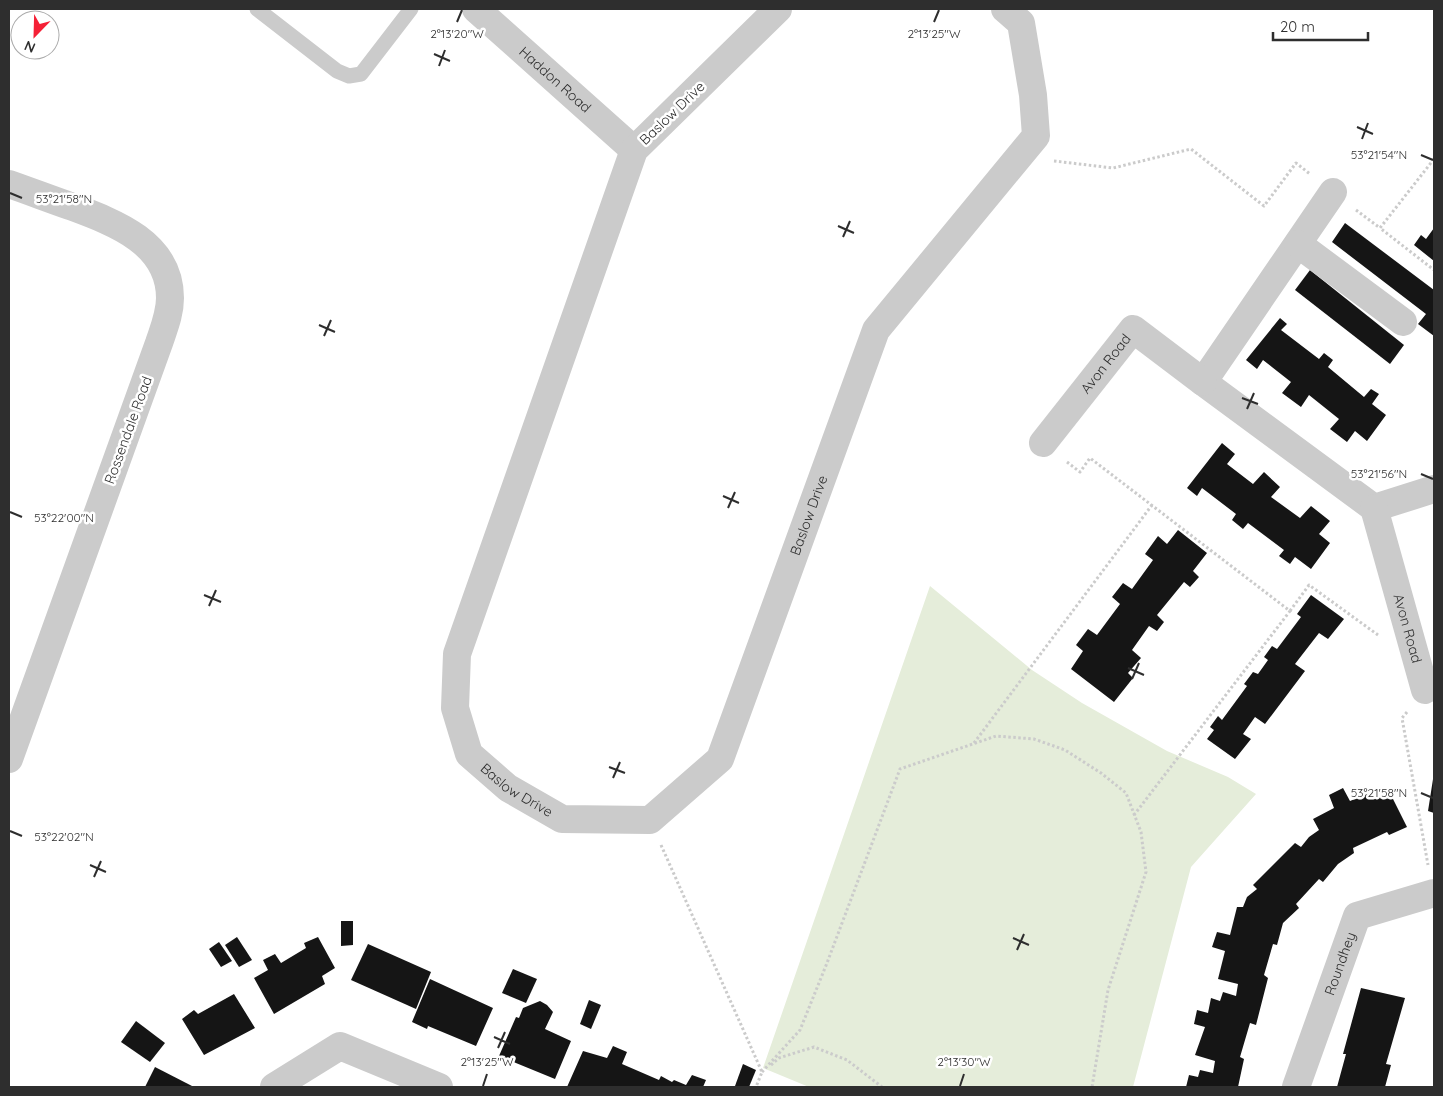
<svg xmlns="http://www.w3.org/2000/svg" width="1443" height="1096" font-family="Quicksand,sans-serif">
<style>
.green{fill:#e5edda}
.building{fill:#151515}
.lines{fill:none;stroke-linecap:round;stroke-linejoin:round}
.path{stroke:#cbcbcb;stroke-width:3;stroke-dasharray:2.5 2.5;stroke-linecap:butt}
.service{stroke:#cbcbcb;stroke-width:15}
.minor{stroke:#cbcbcb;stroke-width:28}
.ticks{fill:none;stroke:#2e2e2e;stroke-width:2}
.labels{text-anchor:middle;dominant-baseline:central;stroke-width:5;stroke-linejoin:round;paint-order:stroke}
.street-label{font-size:14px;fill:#2e2e2e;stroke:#fff}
.ticks-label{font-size:12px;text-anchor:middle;fill:#2e2e2e;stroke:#fff;stroke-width:5;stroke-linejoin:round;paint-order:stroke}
</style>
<rect width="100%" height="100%" fill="#fff"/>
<polygon class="green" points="930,586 1032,670 1082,703 1167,751 1228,777 1256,794 1191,867 1133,1087 809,1087 763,1068"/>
<g class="building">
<polygon points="1345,223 1434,290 1434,336 1418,324 1426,314 1332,242"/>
<polygon points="1434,228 1434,261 1414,245 1421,235 1426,239"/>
<polygon points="1310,270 1404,345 1390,364 1295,290"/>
<polygon points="1280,318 1287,324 1281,330 1319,359 1324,353 1333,360 1328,367 1364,397 1371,389 1379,394 1372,404 1386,415 1367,441 1355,431 1347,442 1330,429 1339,419 1309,395 1301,407 1282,393 1291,382 1263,360 1257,369 1246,360"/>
<polygon points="1222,443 1235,454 1227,464 1253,484 1264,472 1280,487 1271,497 1300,518 1311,506 1330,521 1319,534 1330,543 1311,569 1295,557 1290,564 1279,556 1284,550 1248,523 1243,529 1232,520 1236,514 1202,488 1197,496 1187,488"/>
<polygon points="1178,530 1207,553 1193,571 1199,577 1190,587 1184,582 1157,615 1164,622 1157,631 1149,626 1132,650 1141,658 1128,673 1133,678 1114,702 1071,669 1083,651 1076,645 1088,629 1097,635 1120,604 1112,597 1123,583 1132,589 1153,560 1145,554 1158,536 1167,544"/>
<polygon points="1311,595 1344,619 1328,639 1319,633 1295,664 1305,671 1265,724 1255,717 1243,734 1251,739 1235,759 1207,739 1214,730 1210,727 1218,716 1222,720 1247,686 1244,684 1253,672 1258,674 1268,660 1264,657 1272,646 1277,649 1301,617 1297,614"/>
<polygon points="1433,779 1434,779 1434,813 1428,811"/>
<polygon points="1343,788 1350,801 1374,791 1378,798 1390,793 1407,827 1389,835 1387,832 1353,848 1354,853 1338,864 1323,882 1319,879 1296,904 1299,908 1283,923 1277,945 1273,944 1264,975 1268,978 1256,1025 1250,1023 1240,1057 1244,1059 1238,1087 1186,1087 1189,1075 1198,1077 1200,1070 1213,1073 1215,1061 1195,1055 1205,1027 1194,1024 1197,1010 1208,1013 1211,998 1220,1001 1223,992 1236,996 1238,984 1218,979 1225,951 1212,947 1217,932 1230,935 1237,907 1243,907 1247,897 1257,889 1253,885 1295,843 1301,847 1309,837 1319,830 1313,819 1334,808 1329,795"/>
<polygon points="341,921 353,921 353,945 341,946"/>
<polygon points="237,937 252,960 239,967 225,945"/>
<polygon points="318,937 335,968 322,976 325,984 274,1014 254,978 268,970 263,960 275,954 281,963 306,948 304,943"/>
<polygon points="219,942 232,961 221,967 209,949"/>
<polygon points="368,944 431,972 416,1009 351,980"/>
<polygon points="513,969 537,979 526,1003 502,993"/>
<polygon points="430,979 493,1008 476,1046 428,1026 427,1029 412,1022"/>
<polygon points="1361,988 1405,998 1386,1064 1391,1065 1385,1087 1337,1087 1346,1054 1343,1054"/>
<polygon points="234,994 255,1028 204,1055 182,1019 194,1010 198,1014"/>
<polygon points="589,1000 601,1005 591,1029 580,1024"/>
<polygon points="540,1001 547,1005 553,1012 545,1029 571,1041 555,1079 499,1056 516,1017 519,1018 523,1008"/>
<polygon points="136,1021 165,1043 150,1062 121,1042"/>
<polygon points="613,1046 627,1052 622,1064 659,1080 661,1076 672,1082 674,1080 686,1085 692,1075 706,1080 703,1087 567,1087 583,1051 607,1058"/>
<polygon points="743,1064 756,1070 749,1087 737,1087 735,1086"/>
<polygon points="155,1067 192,1086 191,1087 145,1087"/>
</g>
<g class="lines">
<g class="path">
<polyline points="1434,159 1380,228 1434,270"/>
<polyline points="1054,161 1113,168 1191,149 1264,206 1296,163 1310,174"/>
<polyline points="1356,210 1380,228"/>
<polyline points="1067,462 1080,472 1090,458 1290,611 1134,815"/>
<polyline points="1290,611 1309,585 1378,635"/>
<polyline points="1407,712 1402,718 1428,865"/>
<polyline points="974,743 1152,505"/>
<polyline points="661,845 762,1072 756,1087"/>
<polyline points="771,1065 779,1058 814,1047 847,1060 882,1087"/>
<polyline points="762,1072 800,1030 827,963 900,769 996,736 1034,739 1065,750 1101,773 1126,793 1141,832 1146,872 1108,990 1092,1087"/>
</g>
<polyline class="service" points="257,9 337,71 349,76 361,74 411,9"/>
<g class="minor">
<path id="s1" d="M476,9L634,150"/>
<path id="s2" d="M778,9L634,150L457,654L455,708L469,754L508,788L562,819L650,820L720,759L876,330L1036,136L1033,95L1021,23L1005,9"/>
<path d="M9,184C29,191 50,199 70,206C113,222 170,242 170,298C170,314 164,328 159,343L9,759"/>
<polyline points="1333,192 1203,382 1374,508 1434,489"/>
<polyline points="1298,244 1403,322"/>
<path id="s3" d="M1043,443L1133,329L1203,382"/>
<path id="s4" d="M1374,508L1425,690"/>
<polyline points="274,1087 340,1046 439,1087"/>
<path id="s5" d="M1296,1087L1357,916L1434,893"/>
</g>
</g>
<path class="ticks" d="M457,22L462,10M934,22L939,10M434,54L450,61M439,66L445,50M1357,127L1373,134M1362,139L1368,123M1421,155L1433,160M10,193L22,198M838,226L854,233M843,237L850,221M319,325L335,332M324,336L331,320M1242,398L1258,404M1247,409L1254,393M1421,474L1433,479M723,496L739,503M728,508L735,492M10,512L22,517M204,595L221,602M209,606L216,590M1128,668L1144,675M1132,679L1139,663M609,767L625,773M613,778L620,762M1421,793L1433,798M10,831L22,836M90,865L106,872M94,877L101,861M1013,938L1029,945M1017,950L1024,934M494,1037L510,1044M498,1048L505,1032M483,1086L487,1074M960,1086L964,1074"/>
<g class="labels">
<g class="street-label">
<text stroke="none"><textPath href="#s1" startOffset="106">Haddon Road</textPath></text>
<text transform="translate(672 113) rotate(-44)">Baslow Drive</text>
<text stroke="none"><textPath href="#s3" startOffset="101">Avon Road</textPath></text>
<text transform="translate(128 430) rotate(-70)">Rossendale Road</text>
<text stroke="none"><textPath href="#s2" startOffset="1392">Baslow Drive</textPath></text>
<text stroke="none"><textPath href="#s4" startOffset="125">Avon Road</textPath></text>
<text stroke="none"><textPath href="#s2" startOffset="898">Baslow Drive</textPath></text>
<text stroke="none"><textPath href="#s5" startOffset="131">Roundhey</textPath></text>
</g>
</g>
<g class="ticks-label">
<text x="457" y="38">2°13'20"W</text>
<text x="934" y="38">2°13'25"W</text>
<text x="1379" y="159">53°21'54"N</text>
<text x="64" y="203">53°21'58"N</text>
<text x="1379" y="478">53°21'56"N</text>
<text x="64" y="522">53°22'00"N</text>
<text x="1379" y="797">53°21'58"N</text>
<text x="64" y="841">53°22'02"N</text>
<text x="487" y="1066">2°13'25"W</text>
<text x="964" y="1066">2°13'30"W</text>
</g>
<rect width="1443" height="1096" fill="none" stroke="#2e2e2e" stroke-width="20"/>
<g transform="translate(35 35) rotate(203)"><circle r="24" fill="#ffffff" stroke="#ababab"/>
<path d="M0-4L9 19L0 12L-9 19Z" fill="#f52036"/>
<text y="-8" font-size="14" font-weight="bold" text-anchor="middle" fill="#2e2e2e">N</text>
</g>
<path d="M1273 32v8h95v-8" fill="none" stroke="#2e2e2e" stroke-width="2.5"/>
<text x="1280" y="32" font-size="15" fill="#2e2e2e" stroke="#ffffff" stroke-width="4" paint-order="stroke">20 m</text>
</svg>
